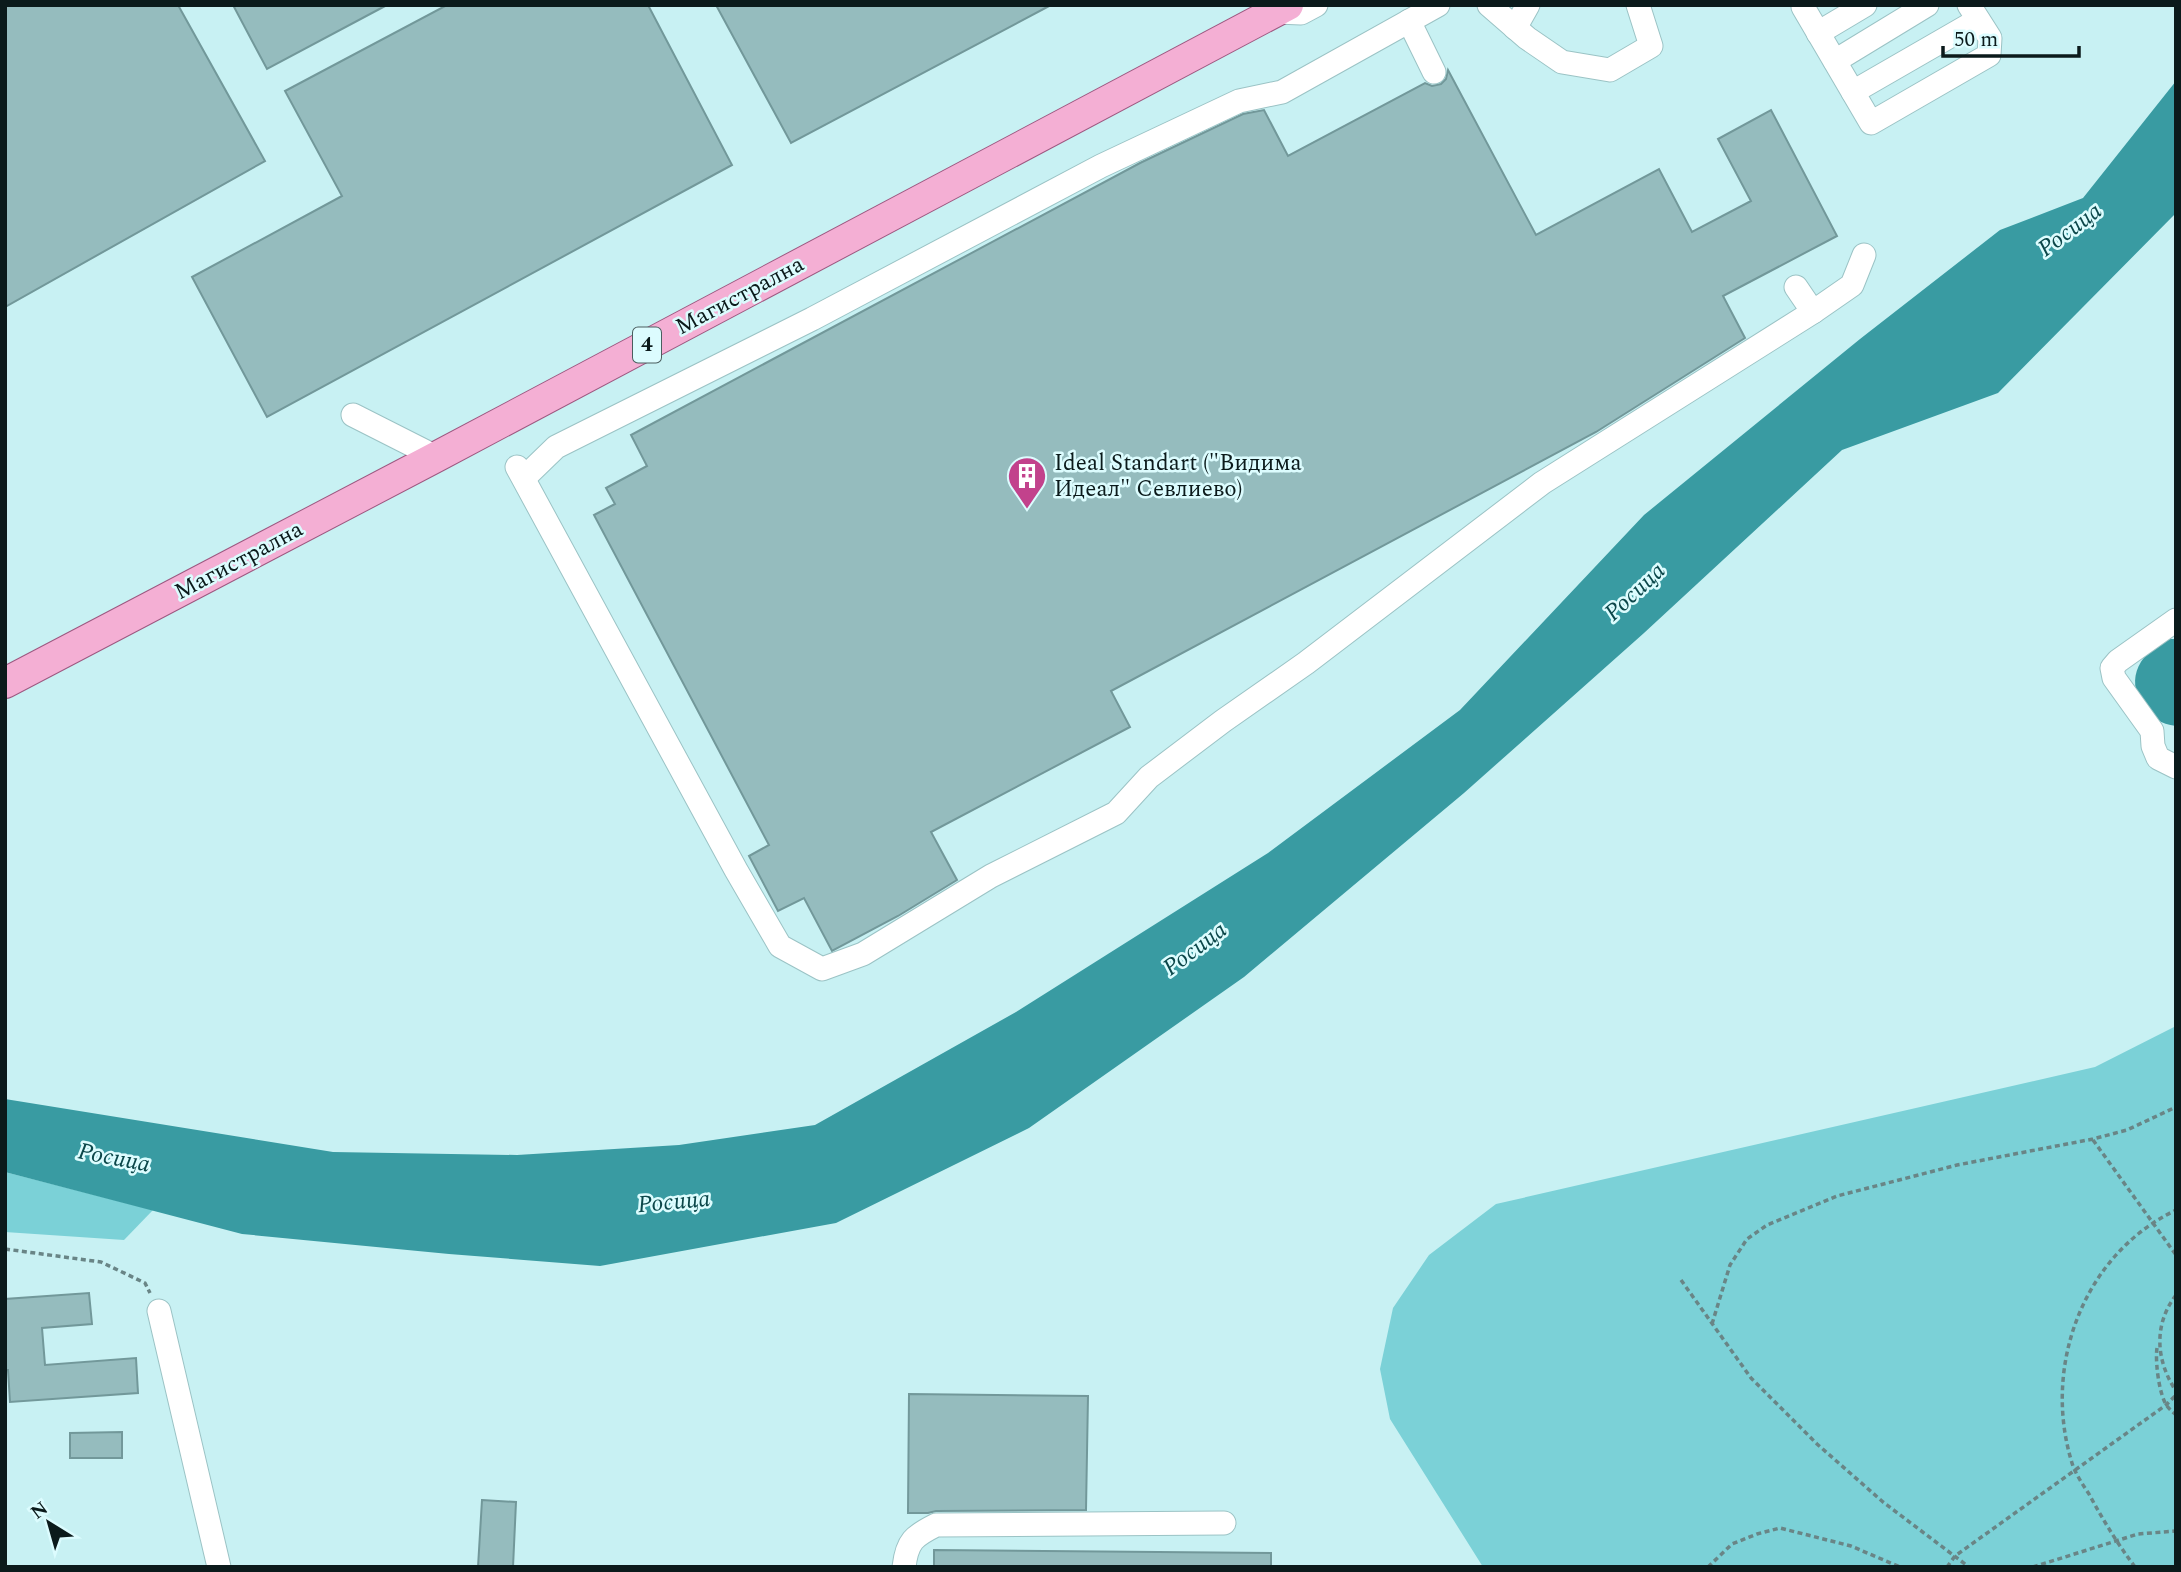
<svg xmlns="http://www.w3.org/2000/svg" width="2181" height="1572" font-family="Spectral,serif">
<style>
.green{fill:#7bd1d7}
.water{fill:#399ba2}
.building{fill:#95bcbe;stroke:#72989a;stroke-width:2}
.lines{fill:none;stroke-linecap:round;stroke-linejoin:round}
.minor-casing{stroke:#9bc3c5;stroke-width:25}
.major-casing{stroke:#9d5880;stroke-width:32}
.path{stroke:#698586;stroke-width:3.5;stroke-dasharray:5 3.5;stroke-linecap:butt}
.minor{stroke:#fff;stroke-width:23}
.major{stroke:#f4afd4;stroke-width:30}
.labels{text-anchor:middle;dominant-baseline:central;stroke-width:5;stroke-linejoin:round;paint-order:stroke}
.shield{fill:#dcfcfe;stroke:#4a5e5f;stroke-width:2}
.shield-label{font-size:21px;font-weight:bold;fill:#0b1a1b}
.street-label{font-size:23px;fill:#0b1a1b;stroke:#dcfcfe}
.poi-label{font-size:23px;fill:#0b1a1b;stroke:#dcfcfe;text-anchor:start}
.water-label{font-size:24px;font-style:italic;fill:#0b474a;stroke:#dcfcfe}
</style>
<rect width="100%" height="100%" fill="#c8f1f3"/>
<g class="green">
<polygon points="2176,1026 2176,1567 1483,1567 1390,1419 1380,1369 1393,1308 1429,1255 1496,1204 2095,1067"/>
<polygon points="5,1172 153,1210 124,1240 5,1232"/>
</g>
<g class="water">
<polygon points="2176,81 2176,213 1998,393 1842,450 1644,633 1464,793 1244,977 1029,1128 836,1223 600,1266 449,1254 242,1234 5,1172 5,1099 333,1152 517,1155 679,1145 815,1125 1016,1012 1268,853 1460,710 1644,515 1860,339 2000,230 2083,198"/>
<path d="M2170,639H2176V726C2160,724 2153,718 2144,706C2123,678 2142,650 2170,639Z"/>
</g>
<g class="building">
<polygon points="5,5 178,5 265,161 5,307"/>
<polygon points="233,5 387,5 267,69"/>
<polygon points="447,5 648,5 732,165 267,417 192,277 342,196 285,91"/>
<polygon points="716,5 1051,5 791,143"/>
<polygon points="1448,70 1536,235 1659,169 1692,232 1751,201 1718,139 1771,110 1837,236 1723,296 1745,338 1596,432 1111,691 1130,727 931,832 957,880 898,916 832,951 804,898 778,911 749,856 769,845 594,515 615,504 606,488 647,466 631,435 1140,163 1243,114 1264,110 1288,156 1425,83 1432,86 1441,84 1446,79"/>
<polygon points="89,1293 92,1324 42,1328 45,1365 136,1358 138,1393 10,1402 8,1370 5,1370 5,1299"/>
<polygon points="909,1394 1088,1396 1086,1510 936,1511 928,1513 908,1513"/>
<polygon points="122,1432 122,1458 70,1458 70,1433"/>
<polygon points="482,1500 516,1502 513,1567 478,1567"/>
<polygon points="934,1550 1271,1553 1271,1567 934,1567"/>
</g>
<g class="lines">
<g class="minor-casing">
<g id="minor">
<polyline points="1489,5 1527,38 1562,62 1610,70 1651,46 1638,5"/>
<polyline points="1276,7 1277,12 1301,13 1316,5"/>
<polyline points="1803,7 1871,123 1989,55 1990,38 1969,5"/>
<polyline points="1409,21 1434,72"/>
<polyline points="1515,28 1528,5"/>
<polyline points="1818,33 1865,5"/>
<polyline points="1835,61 1927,5"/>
<polyline points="1853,92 1978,20"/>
<polyline points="1796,287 1813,312"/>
<polyline points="353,415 436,457"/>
<polyline points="517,467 736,870 780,946 822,969 863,954 991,876 1116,813 1149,777 1223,721 1306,663 1542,483 1813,312 1852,285 1864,255"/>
<polyline points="524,478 556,447 812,319 1101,166 1239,101 1282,92 1438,5"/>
<polyline points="2176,620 2118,661 2112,668 2114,678 2152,731 2153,746 2158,758 2176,767"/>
<polyline points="159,1311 219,1567"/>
<path d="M904,1567C907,1541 914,1536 936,1525L1224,1523"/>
</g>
</g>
<g class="major-casing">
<polyline id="major" points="5,683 436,457 1288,5"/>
</g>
<g class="path">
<polyline points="2093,1140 2176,1255"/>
<polyline points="5,1249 101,1262 145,1283 150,1293"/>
<polyline points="1681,1280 1751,1378 1817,1444 1883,1502 1969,1567"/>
<path d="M2176,1295C2153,1325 2156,1361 2176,1391"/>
<polyline points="1712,1324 1730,1265 1747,1239 1767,1225 1837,1196 1957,1165 2093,1139 2127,1130 2176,1107"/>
<path d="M2157,1348C2155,1361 2159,1395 2167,1406C2170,1410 2173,1412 2176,1415"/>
<polyline points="1708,1567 1732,1544 1757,1534 1780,1528 1851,1546 1900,1567"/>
<polyline points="1947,1567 1955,1556 2166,1405 2176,1395"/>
<polyline points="2033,1567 2138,1534 2176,1531"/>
<path d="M2135,1567C2117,1543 2103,1520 2089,1494C2083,1485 2077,1476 2073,1466C2041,1369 2082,1255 2176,1210"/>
</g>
<use href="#minor" class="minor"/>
<use href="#major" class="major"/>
</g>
<defs>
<g id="building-pin" transform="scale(2.0125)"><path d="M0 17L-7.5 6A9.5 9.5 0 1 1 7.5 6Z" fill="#c2428c" stroke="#dcfcfe"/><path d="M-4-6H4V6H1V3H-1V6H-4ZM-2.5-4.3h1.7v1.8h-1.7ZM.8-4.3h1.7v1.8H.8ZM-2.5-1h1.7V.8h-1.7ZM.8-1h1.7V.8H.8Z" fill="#fff"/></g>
</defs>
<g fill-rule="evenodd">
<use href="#building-pin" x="1027" y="476"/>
</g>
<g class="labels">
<rect class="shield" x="633" y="327.5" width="28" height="35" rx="5"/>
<g class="shield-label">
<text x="647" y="345">4</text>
</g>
<g class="street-label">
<text transform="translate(740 296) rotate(-28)">Магистрална</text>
<text transform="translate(239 561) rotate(-28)">Магистрална</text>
</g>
<g class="poi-label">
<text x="1054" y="463">Ideal Standart ("Видима<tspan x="1054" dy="26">Идеал" Севлиево)</tspan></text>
</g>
<g class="water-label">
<text transform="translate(2070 230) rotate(-37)">Росица</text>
<text transform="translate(1635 592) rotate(-43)">Росица</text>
<text transform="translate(1195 949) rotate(-37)">Росица</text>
<text transform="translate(114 1158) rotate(11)">Росица</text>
<text transform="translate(674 1202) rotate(-5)">Росица</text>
</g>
</g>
<rect width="2181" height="1572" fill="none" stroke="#0b1a1b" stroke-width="14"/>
<g transform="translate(49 1523) rotate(323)" stroke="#dcfcfe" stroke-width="5" paint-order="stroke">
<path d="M0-5L12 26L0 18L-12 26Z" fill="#0b1a1b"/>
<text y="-10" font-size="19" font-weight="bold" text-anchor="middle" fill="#0b1a1b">N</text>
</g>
<path d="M1943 46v10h136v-10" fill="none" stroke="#0b1a1b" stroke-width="3.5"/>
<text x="1954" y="46" font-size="21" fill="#0b1a1b" stroke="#dcfcfe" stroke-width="5" paint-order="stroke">50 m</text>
</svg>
